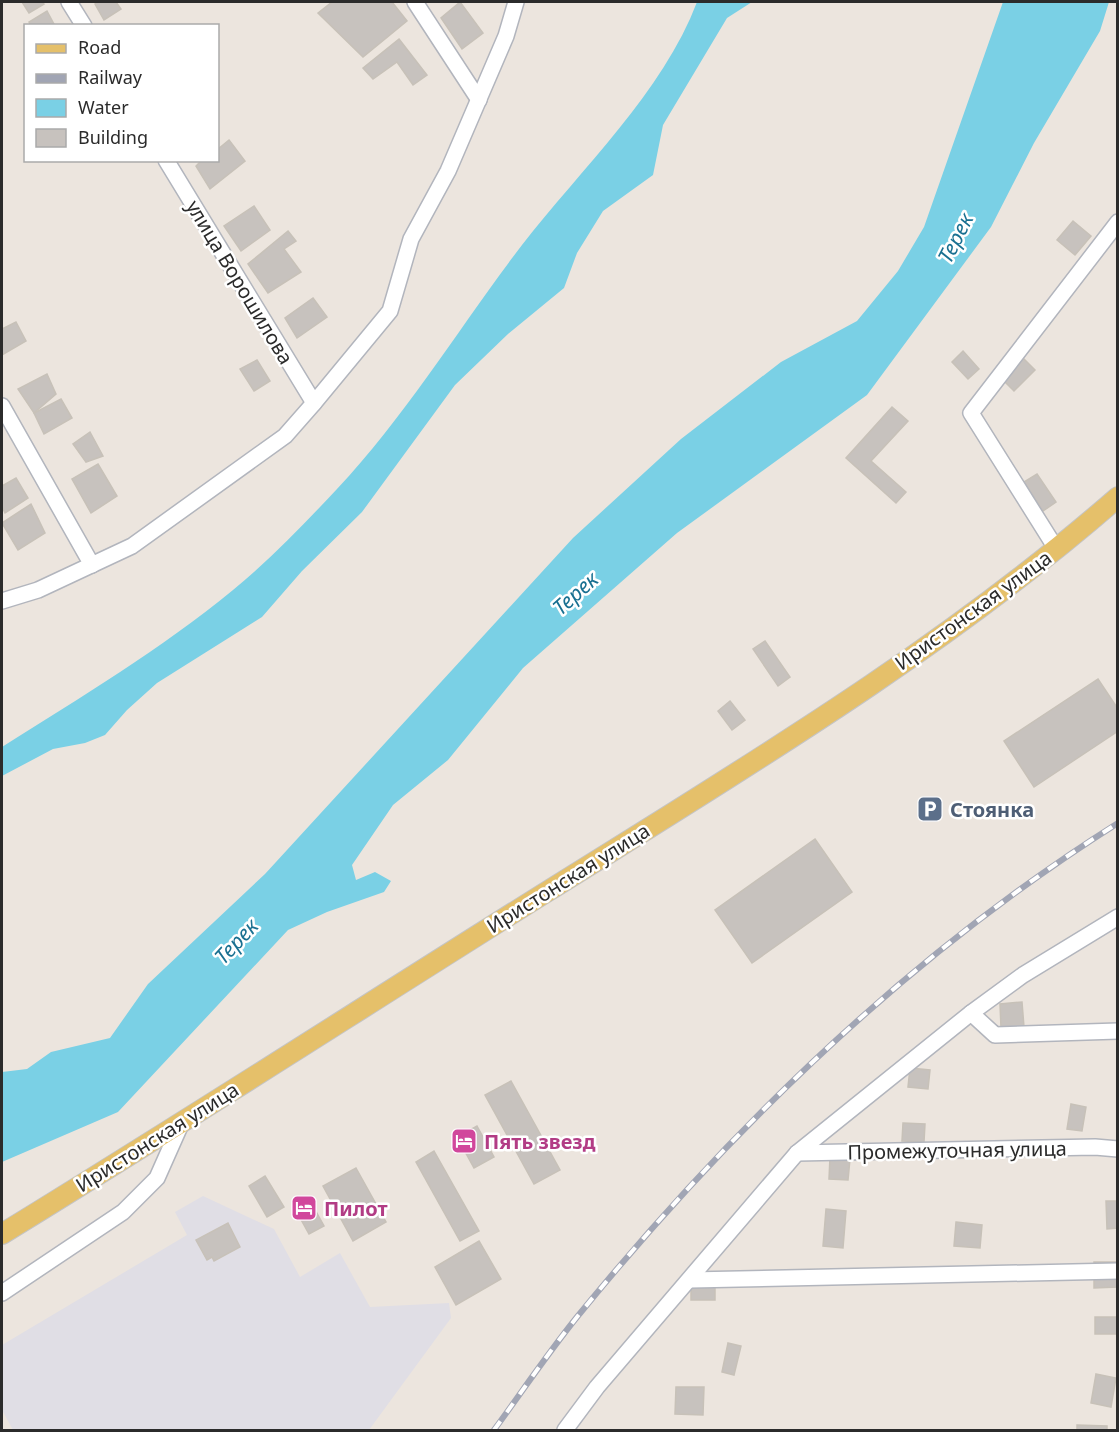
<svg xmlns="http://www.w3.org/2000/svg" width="1119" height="1432" font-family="'Noto Sans',sans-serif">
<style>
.industrial{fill:#e0dee5}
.water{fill:#7ad0e5}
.building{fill:#c7c2be;stroke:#c7c1b8;stroke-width:1.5}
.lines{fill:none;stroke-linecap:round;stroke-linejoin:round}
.minor-casing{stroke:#b2b5bd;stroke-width:18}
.major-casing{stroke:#c4c4c4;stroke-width:22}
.minor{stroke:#fff;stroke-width:15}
.major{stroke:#e5c06a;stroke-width:20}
.rail-casing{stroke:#a1a5b4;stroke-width:6}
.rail{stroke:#fff;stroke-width:4;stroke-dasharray:11;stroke-linecap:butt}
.labels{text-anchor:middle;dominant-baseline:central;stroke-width:5;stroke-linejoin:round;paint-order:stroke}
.street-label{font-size:20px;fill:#2b2b2b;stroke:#fff}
.service-label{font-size:20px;font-weight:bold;fill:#4e5e75;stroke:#fff;text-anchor:start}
.hotel-label{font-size:20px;font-weight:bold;fill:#b23c85;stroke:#fff;text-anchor:start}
.water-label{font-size:21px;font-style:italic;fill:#197091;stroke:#fff}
</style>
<rect width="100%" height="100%" fill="#ece5de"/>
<polygon class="industrial" points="203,1196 274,1229 300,1277 340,1253 370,1307 449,1303 451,1318 369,1430 13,1430 2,1410 2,1345 187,1235 175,1212"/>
<g class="water">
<path d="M697,2H752L727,18L663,125L653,175L603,211L577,253L564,288L508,334L455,385L362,512L302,571L262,617L157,683L127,710L105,735L85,743L53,749L2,776V747C80,698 161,649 233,590C270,560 305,523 337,489C408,413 460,326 522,245C581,169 663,92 697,2Z"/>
<polygon points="1003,2 1109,2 1100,31 1034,143 991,227 867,395 677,533 523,668 448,760 393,805 352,865 356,880 375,872 391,881 384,892 327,912 288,930 118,1112 2,1162 2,1072 27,1069 51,1052 110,1038 148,984 265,874 573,538 681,439 781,362 857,321 898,271 924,227"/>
</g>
<g class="building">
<polygon points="22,2 42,2 44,4 29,13"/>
<polygon points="98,2 116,2 121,9 104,20 95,4"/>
<polygon points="332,2 392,2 407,21 363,57 318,13"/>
<polygon points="460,2 483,33 462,49 441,18"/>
<polygon points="47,11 55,26 31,26 29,22"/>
<polygon points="399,39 427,75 413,85 397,62 373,79 363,68"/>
<polygon points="229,140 245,161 210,189 196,166 202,160 218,160 218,149"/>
<polygon points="254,206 270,230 241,251 224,226"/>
<polygon points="1073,221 1091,236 1075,255 1057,240"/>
<polygon points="288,231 296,241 284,249 301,272 268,293 248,264"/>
<polygon points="313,298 327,317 297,338 285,318"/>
<polygon points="16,322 26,341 2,355 2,329"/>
<polygon points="963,351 979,369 968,379 952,362"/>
<polygon points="1022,357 1035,370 1014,391 1001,378"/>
<polygon points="257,360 270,381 254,391 240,369"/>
<polygon points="47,374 56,394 34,413 18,389"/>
<polygon points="61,399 72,418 44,434 34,413"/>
<polygon points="892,407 908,421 871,461 906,492 896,503 846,458"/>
<polygon points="90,432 103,456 86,462 73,444"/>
<polygon points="98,464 117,496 91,513 72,479"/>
<polygon points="1037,474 1056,502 1043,511 1024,482"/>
<polygon points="16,478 28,498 5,513 2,507 2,486"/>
<polygon points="31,504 45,533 18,550 2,523"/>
<polygon points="765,641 790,677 778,686 753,649"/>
<polygon points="1098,679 1118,709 1118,731 1034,787 1004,741"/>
<polygon points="730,701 745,720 732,730 718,711"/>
<polygon points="815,839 852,892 752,963 715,910"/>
<polygon points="1022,1002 1024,1027 1001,1028 1000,1004"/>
<polygon points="910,1068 930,1070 928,1089 908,1087"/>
<polygon points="511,1081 560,1170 534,1184 485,1095"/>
<polygon points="1071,1104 1086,1107 1082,1131 1067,1129"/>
<polygon points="903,1123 925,1124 924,1142 902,1141"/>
<polygon points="477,1126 494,1157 474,1168 457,1137"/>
<polygon points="434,1151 479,1231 460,1241 416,1162"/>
<polygon points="830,1157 850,1159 848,1180 829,1179"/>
<polygon points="356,1168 386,1222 353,1241 323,1186"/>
<polygon points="265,1176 284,1207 267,1217 249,1186"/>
<polygon points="308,1197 324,1226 309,1234 293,1205"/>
<polygon points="1106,1201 1118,1201 1118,1228 1107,1229"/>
<polygon points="826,1209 846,1211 843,1248 823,1246"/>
<polygon points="956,1222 982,1225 980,1248 954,1246"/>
<polygon points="228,1223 240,1247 214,1261 212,1257 207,1260 196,1240"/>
<polygon points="479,1241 501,1279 456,1305 435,1267"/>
<polygon points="1094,1262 1118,1262 1118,1287 1094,1288"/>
<rect x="691" y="1281" width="24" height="19"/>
<rect x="1095" y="1317" width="23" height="17"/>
<polygon points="728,1343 741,1346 734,1375 722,1372"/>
<polygon points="1096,1374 1116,1378 1111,1407 1091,1403"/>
<polygon points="676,1387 704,1387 703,1415 675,1414"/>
<polygon points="1077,1425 1107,1426 1107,1430 1077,1430"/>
</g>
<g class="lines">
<g class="minor-casing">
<g id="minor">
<polyline points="69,2 84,26"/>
<polyline points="415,2 479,100"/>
<polyline points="166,160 314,403"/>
<polyline points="2,406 92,565"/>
<polyline points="1057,550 971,413 1118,222"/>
<polyline points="2,601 38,590 132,546 285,436 314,403 390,311 411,239 448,171 506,36 516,2"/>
<polyline points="971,1013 995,1035 1118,1031"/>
<polyline points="797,1153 1095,1147 1118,1149"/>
<polyline points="690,1280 1118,1271"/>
<polyline points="2,1293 123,1212 157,1178 181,1124"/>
<polyline points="565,1430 597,1387 797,1153 971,1013 1023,975 1118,917"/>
</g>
</g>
<g class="major-casing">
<path id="major" d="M2,1234C185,1122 366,1005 548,891C743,769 944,649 1118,497"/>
</g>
<use href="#minor" class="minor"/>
<use href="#major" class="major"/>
<g class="rail-casing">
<path id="rail" d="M494,1430C521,1393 548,1353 577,1317C731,1128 910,954 1118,823"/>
</g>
<use href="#rail" class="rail"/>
</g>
<defs>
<g id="parking-square" transform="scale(1.35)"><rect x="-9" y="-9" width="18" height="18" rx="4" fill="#5c6f8a" stroke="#fff"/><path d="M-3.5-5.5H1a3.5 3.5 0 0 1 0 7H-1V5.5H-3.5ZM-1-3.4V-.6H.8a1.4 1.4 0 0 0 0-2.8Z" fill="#fff"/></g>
<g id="hotel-square" transform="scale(1.35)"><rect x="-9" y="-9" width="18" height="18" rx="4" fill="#d1479c" stroke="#fff"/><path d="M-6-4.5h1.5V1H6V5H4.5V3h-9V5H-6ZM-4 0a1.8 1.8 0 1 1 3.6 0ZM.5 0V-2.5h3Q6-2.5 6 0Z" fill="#fff"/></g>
</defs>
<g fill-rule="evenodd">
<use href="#parking-square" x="930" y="809"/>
<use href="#hotel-square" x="464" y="1141"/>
<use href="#hotel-square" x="304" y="1208"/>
</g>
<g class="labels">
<g class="street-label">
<text transform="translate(240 282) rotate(59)">улица Ворошилова</text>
<text transform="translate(973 610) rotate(-36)">Иристонская улица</text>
<text transform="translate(568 878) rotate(-32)">Иристонская улица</text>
<text transform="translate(157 1137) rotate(-32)">Иристонская улица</text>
<text transform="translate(957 1150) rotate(-1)">Промежуточная улица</text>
</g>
<g class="service-label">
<text x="950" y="809">Стоянка</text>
</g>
<g class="hotel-label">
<text x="484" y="1141">Пять звезд</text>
<text x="324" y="1208">Пилот</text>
</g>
<g class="water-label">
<text transform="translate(955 238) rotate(-63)">Терек</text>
<text transform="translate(575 593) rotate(-42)">Терек</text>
<text transform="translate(236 941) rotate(-47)">Терек</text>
</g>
</g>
<rect width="1119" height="1432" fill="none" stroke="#2b2b2b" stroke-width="6"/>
<rect x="24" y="24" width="195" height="138" fill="#ffffff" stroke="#aaaaaa" stroke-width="1.5"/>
<rect x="36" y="44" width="30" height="9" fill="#e5c06a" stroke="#aaaaaa" stroke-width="1.5"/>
<text x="78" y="54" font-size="18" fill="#2b2b2b">Road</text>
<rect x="36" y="74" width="30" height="9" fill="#a1a5b4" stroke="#aaaaaa" stroke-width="1.5"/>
<text x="78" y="84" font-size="18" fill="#2b2b2b">Railway</text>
<rect x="36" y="99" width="30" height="18" fill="#7ad0e5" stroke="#aaaaaa" stroke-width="1.5"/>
<text x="78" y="114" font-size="18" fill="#2b2b2b">Water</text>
<rect x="36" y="129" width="30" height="18" fill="#c7c2be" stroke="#aaaaaa" stroke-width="1.5"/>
<text x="78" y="144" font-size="18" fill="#2b2b2b">Building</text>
</svg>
